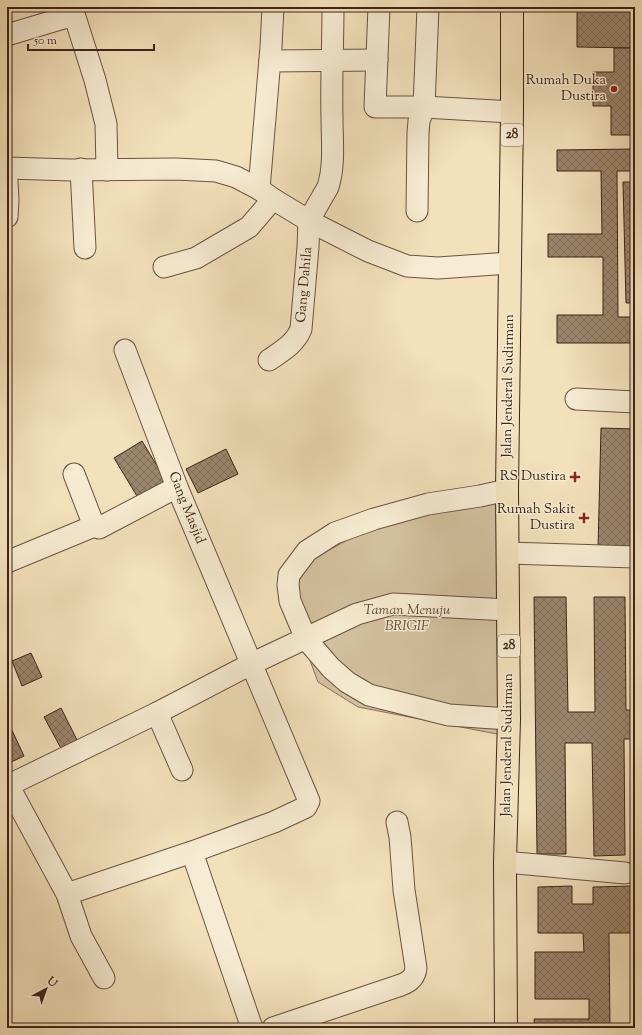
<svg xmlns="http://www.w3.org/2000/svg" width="642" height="1035" font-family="'Sorts Mill Goudy',serif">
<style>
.green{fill:#d4c19f;stroke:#88725c}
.building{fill:url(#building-cross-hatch);stroke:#3d2319}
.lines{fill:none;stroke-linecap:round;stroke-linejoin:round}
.minor-casing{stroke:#6a5242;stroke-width:23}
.major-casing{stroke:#3d2319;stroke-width:24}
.minor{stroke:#f7ecd3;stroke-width:21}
.major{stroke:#f3e1bb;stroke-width:22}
.poi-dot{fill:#8f2418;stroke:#f7ecd3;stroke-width:1.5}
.labels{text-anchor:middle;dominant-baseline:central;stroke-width:3;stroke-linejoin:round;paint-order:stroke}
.shield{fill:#f7ecd3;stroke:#755f51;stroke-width:1}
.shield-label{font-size:13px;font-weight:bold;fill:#3d2319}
.poi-label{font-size:14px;fill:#3d2319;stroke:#f7ecd3;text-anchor:end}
.street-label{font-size:14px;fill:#3d2319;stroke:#f7ecd3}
.park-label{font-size:14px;font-style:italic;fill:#634a3a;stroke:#f7ecd3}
</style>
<defs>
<pattern id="building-cross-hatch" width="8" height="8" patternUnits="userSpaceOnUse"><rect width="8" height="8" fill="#9c866d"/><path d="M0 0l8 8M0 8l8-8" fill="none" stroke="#806d59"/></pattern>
</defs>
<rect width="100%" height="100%" fill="#f3e1bb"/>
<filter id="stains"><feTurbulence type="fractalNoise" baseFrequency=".005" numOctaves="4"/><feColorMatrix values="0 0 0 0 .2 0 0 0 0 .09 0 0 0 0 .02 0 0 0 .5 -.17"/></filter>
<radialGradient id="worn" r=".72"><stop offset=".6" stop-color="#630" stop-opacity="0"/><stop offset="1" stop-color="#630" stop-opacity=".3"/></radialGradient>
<polygon class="green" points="504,501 502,735 358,707 318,682 283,588 301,565 355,536 427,512"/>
<g class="building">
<polygon points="577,7 635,7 635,48 577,47"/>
<polygon points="614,48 635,48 635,135 611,135 611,106 593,106 593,72 614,72"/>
<polygon points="635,149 635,171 617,171 618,317 635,317 635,343 557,343 557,315 603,315 603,257 548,257 548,234 602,234 601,171 557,171 557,150"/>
<polygon points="623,182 635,182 635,303 626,303"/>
<polygon points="601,428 635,429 635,550 598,549"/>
<polygon points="142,441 168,484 140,501 114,458"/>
<polygon points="226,449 238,474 198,493 186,469"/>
<polygon points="534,597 566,597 568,712 595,712 594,597 625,597 626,710 635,710 635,739 624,739 625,855 594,856 592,743 565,743 566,854 537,854"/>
<polygon points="31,653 42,677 22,686 12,661"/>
<polygon points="61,708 79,744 63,752 44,717"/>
<polygon points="9,724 24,756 7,764 7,725"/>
<polygon points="632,853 635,853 635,893 634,893"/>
<polygon points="572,886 572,904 593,904 593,887 634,886 634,898 635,898 635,933 609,933 610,1028 535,1028 534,1019 589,1019 589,999 535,999 535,952 584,952 583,933 538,933 538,887"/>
</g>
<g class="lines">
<g class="minor-casing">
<g id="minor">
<polyline points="379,7 375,107 424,107 512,112"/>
<polyline points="7,35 67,17 71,16 75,17 95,80 106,124 107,170"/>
<polyline points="270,61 377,60"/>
<polyline points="7,168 71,170 176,169 216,171 236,177 259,189 273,199 311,222 368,251 407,266 438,268 510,263"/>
<polyline points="81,169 85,248"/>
<polyline points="7,181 8,200 7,217"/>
<polyline points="259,189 271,47 273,7"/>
<polyline points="417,211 418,133 419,121 424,107 428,7"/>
<polyline points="164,267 196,258 249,227 273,199"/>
<path d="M269,360C282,351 295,344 301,329L308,247L309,220L328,187C335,164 332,140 332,117C331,80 333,44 333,7"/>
<polyline points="576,399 635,402"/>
<polyline points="74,474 94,526 99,528 177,487"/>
<polyline points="507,490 480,496 428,504 374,519 335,533 307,551 289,575 288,585 290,601 306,639 331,668 347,682 369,695 449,715 509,719"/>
<polyline points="508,553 635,557"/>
<polyline points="7,562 94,526"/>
<polyline points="157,713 182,770"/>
<polyline points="7,783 67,894 81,936 104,978"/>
<polyline points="7,786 157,713 251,664 357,614 393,604 508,610"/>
<polyline points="192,852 252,1028"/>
<polyline points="505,862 625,873"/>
<polyline points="67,894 192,852 274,822 306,807 309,801 177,487 125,350"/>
<path d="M273,1028L401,985C409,982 415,978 416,968L404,890L400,837L397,822"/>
</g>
</g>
<g class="major-casing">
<polyline id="major" points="506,1028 505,862 509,719 507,490 512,112 512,7"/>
</g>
<use href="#minor" class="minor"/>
<use href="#major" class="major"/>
</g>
<g class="poi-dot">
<circle cx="614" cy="89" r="4"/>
<path d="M573 471h4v4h4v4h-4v4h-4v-4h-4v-4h4z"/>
<path d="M582 512h4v4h4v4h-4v4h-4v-4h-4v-4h4z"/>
</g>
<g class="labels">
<g class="shield">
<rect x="501" y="124" width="22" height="22" rx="3"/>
<rect x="498" y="635" width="22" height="22" rx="3"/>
</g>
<g class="shield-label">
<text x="512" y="135">28</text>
<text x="509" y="646">28</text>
</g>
<g class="poi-label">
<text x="606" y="81">Rumah Duka<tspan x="606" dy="16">Dustira</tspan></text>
<text x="566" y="477">RS Dustira</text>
<text x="575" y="510">Rumah Sakit<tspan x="575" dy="16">Dustira</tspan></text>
</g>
<g class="street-label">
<text transform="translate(305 285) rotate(-85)">Gang Dahila</text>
<text transform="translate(509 386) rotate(-89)">Jalan Jenderal Sudirman</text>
<text transform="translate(186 508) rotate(68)">Gang Masjid</text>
<text transform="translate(508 745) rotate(-89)">Jalan Jenderal Sudirman</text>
</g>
<g class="park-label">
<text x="407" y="611">Taman Menuju<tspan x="407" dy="16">BRIGIF</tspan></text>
</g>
</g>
<rect width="642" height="1035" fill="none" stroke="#f3e1bb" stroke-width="24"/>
<rect x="8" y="8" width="626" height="1019" fill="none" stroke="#3d2319" stroke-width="2"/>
<rect x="12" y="12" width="618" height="1011" fill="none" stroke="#3d2319"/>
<g transform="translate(46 989) rotate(41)" stroke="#f7ecd3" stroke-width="3" paint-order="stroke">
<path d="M0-3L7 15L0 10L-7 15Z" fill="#3d2319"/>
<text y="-6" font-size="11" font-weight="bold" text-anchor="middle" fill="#3d2319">U</text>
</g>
<path d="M28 44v6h126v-6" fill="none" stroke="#3d2319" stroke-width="2"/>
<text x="34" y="44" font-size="12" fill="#3d2319" stroke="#f7ecd3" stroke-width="3" paint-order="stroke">50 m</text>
<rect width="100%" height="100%" filter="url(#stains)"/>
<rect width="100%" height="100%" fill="url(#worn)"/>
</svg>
